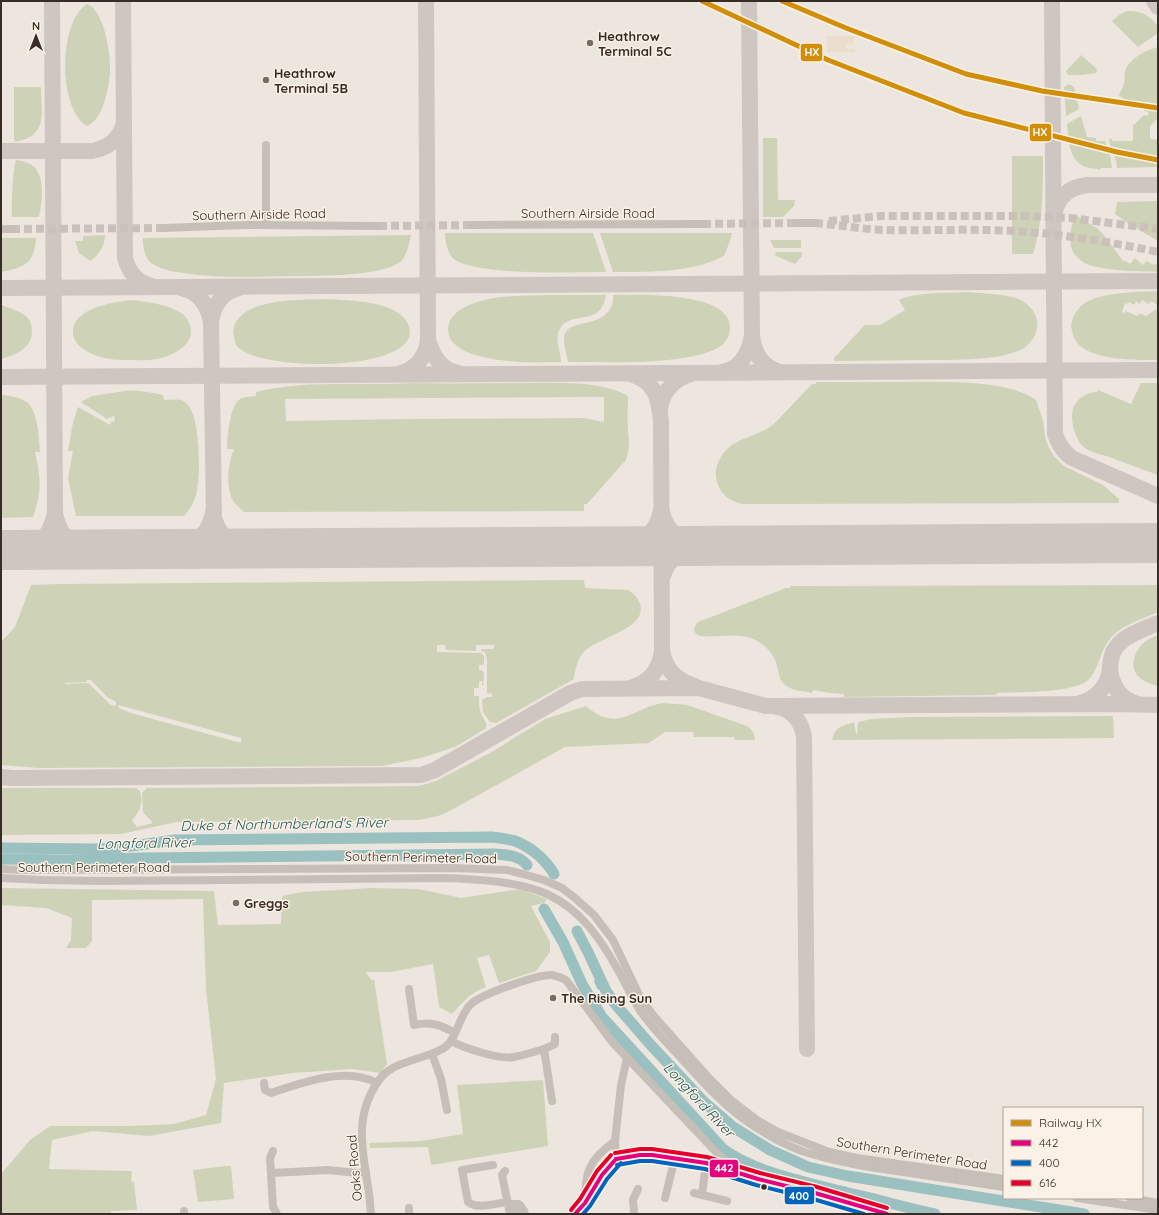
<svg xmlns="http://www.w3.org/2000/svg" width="1159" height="1215" font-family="Quicksand,sans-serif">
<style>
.green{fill:#ced3b8;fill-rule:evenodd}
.plaza{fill:#ecdecd}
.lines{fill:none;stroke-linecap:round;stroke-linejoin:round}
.stream{stroke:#9ac0c0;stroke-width:2}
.river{stroke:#9ac0c0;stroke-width:11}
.taxiway{stroke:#cdc6c1;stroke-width:16}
.runway{stroke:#cdc6c1;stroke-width:40}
.minor-tunnel{stroke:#c9c1ba;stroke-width:8;stroke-dasharray:8 4;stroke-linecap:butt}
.minor{stroke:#c6bfb8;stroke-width:8}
.bus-1-casing{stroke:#fbf1e6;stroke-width:7}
.bus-2-casing{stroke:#fbf1e6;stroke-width:7}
.bus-3-casing{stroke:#fbf1e6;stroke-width:7}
.bus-1{stroke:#e5007d;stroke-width:4}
.bus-2{stroke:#0065bd;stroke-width:4}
.bus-3{stroke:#e4002b;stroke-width:4}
.rail-1-casing{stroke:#fbf1e6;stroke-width:8}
.rail-1{stroke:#d18e08;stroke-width:5}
.poi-dot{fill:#776d67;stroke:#fbf1e6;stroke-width:1.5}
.bus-dot{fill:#372c26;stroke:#fbf1e6;stroke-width:1.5}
.labels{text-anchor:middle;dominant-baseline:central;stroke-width:3;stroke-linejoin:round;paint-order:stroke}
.poi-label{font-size:13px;font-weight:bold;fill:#372c26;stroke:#fbf1e6;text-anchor:start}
.street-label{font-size:13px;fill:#372c26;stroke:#fbf1e6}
.water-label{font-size:14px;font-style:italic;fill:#19575b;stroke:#fbf1e6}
.line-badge{stroke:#fbf1e6;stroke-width:1.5}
.badge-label{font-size:11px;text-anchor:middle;font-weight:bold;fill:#fff}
</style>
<rect width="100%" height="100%" fill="#ede6df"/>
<g class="green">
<path d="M87,4C103,9 110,50 110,65C111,81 104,120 87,126C58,109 58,22 87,4Z"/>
<path d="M1127,11C1141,10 1149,15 1158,26V33L1138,47L1112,21L1122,13Z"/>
<path d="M1158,47V118L1150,126V139L1158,140V167L1117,168C1117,157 1110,149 1109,139H1112V141H1133V125L1135,124L1144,115L1147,116L1149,113L1119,96C1120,92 1123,88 1124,84C1125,79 1124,73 1126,68C1133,57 1146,50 1158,47Z"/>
<polygon points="1081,55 1097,69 1096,73 1083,75 1068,75 1066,71"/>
<polygon points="1069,84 1074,87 1079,109 1066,116 1064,87"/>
<path d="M14,87H41C41,114 49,135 15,142V140L14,139Z"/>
<path d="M1081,116L1087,137L1096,138V141H1105L1110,154L1112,168H1101L1100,170C1094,168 1086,168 1081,165C1069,157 1068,137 1067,124Z"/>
<polygon points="763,138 777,138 778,200 795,200 794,206 783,217 763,217"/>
<path d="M1012,156H1043C1043,189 1043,222 1033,254H1012Z"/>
<path d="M16,160C22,161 27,162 32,165C46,176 42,202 39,217H12C11,209 13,165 16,160Z"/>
<polygon points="1158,201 1158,241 1129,224 1115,214 1117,202"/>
<path d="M1075,215L1097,228L1103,234L1124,262L1126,261L1130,264L1135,258L1143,265L1147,261L1154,265L1157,263L1158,264V272C1140,271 1092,272 1079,259C1066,248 1070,229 1075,215Z"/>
<path d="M445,233H593L606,272C579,272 466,277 451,256C447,250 445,240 445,233Z"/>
<path d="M600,233H732L730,241L724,256C692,273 648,272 613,272Z"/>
<path d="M105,235C105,246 99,255 90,261L79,253L75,241H83V236Z"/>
<path d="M411,235C409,244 407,257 399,263C379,276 320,276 295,276C256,277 216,279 177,272C168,271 159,268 151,263C145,258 142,245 143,238Z"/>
<path d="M1,238H36C34,264 25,267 1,272Z"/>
<polygon points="770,240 801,240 801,248 774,248"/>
<polygon points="777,252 802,252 802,256 795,264 776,256 775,253"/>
<path d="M1158,291V308L1156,304L1151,301L1149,304L1142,300L1140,304L1136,301L1134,305L1129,302L1128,304L1125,303L1122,312L1125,313V311L1138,316L1139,313L1146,316L1158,308V360C1136,360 1089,361 1076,341C1073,337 1072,331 1071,326C1072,318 1076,311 1082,305C1097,292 1139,292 1158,291Z"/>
<path d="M968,292C984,294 1011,293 1024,302C1042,315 1042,334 1024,348C1018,352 1009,354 1002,356C978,360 953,360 929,360C897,360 866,361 834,361V358L865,325H880L905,310L899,300C914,292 950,293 968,292Z"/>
<path d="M606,295C601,331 564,306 558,335C556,343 561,353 561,362C536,363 446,365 448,328C449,317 458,310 467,306C493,294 524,296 552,295C570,295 588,295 606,295Z"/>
<path d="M613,295C638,295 731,291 730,328C730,336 725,344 718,348C682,366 608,362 568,362C566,354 564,345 564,337C566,318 601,329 611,307C613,304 613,299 613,295Z"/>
<path d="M321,299C343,300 391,300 405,319C442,372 257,375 236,345C235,342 234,339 234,336C232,330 234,324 238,319C254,299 298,300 321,299Z"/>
<path d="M131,300C148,302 170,304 184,315C188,319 191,326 191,331C191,348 169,357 156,359C148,361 139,360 131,360C119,360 107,360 95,355C85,351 74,345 73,333C72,308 113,302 131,300Z"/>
<path d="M1,305C10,308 20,311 27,317C31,321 32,326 32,332C31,349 15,355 1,359Z"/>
<path d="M816,382C844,382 871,382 899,382C934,382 1009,379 1036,400L1043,420L1045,437L1049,448L1054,456L1064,466L1103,485L1119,499V503L743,504C732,502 722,496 718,485C711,469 721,451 735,443C748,436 763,433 774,424L812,384H816Z"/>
<path d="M413,383C450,384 486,383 523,383C553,383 601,380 628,396C628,407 627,419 628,431C629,442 630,449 626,460L587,504H584V511L244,512C240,508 236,505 233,501C225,486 228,463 234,449H227C227,437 230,405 240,399C245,396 251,397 256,396V392C290,383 328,384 364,384C380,384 397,384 413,383ZM581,397H604V422L584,418L405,419L286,421L285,399Z"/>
<path d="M1141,383H1158V475C1141,469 1123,462 1106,456C1099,454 1090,452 1085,448C1075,441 1070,420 1073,409C1077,398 1087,392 1097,392L1098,390L1131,404Z"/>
<path d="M125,391C137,390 151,392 163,395L164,400C170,400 180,398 185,402C201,412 201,478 196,495C194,503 190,509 184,516H76L68,478L73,451H68L73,422L78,407L110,425L111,422L115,421L114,416L107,419L81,402L92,396Z"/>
<path d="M1,394C9,396 21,397 28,403C38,413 39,438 40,452H35C41,478 42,491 33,517L1,518Z"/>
<path d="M584,580L585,588L628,590C633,593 638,597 640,604C648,630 596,637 583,653C577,660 575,670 574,679L496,723L490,722L483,712L482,700L487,697H492V694L487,693V659L485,652L481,651V649H494V645H476V651L446,650L445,645H437V652L481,653L484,656V665H479V670L483,671L484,673L483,685L482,686V681H479V688H474V696H479C479,701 479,706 480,710C481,718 489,721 485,729L455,747L421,758L382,766L39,768L1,765V642L15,627L31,585L56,584ZM87,680H91L107,697L116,702V706L111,705L88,683L65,684V683L86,682ZM118,705L241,738V743L131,713L119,708Z"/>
<path d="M1158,585V612C1140,620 1118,626 1107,643C1099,655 1098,672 1087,681C1072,693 1017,692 997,693L996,695L844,697V694L830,693L813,690L812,693C804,691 794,691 788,687C778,682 779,671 776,662C772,652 763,643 753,639C736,632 717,638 700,636L696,634L694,630L696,624L698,622L786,588H790L791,586Z"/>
<path d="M1158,635V686C1142,682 1129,674 1135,656C1137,650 1141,644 1146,641C1150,638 1154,637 1158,635Z"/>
<path d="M664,703L687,705L747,726C752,730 755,733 755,740H735L734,737H694L693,732H665L649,743L565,747L448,812L438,816L419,820L177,822L121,834L1,835V788H136L140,791C143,803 141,811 132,820L137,827L153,823L143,812L142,793L147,788L419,786L436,781L490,753L545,719L586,706C619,735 634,706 664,703Z"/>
<path d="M1113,716L1114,738L832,740C836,725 842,727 854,722L856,733L857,734L858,722L872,719L911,717Z"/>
<path d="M1,888L214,891L218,925L281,924L282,896L302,892L371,888L419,889L461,898L520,889L547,899L544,903L531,906L550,942V952L536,971L499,983L489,955L477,958L486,987C471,992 462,1003 452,1014L439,1007L433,964L391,972H366L372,981L374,979L387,1064L380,1073L352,1069L293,1073L224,1083L221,1123L149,1136L93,1131L52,1140L49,1169L132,1171L131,1181L134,1182L137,1210L111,1211V1214H1V1174L30,1140L50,1126H131L174,1124L206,1115L216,1079L206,989L203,899L92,900V941L86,948H66L71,940L72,918L46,908L1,905Z"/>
<polygon points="543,1080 548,1146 431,1165 428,1147 370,1148 369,1143 421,1141 463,1134 457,1085"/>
<polygon points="226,1166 231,1166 234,1199 198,1202 193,1170"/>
</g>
<polygon class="plaza" points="827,36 855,36 854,43 846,45 846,49 855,49 855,52 827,52"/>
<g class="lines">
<polyline class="stream" points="595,981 598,988 606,991"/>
<g class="river">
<path d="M1,848L97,849L117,848L175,840L492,837C500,838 508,839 515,841C531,847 546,860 554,874"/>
<path d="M1,859L66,860L143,858L495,854C507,855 519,855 527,865"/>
<path d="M544,909L563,942L582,984L602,1017L723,1149C755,1173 813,1184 852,1194C880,1200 907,1208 935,1214"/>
<polyline points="577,931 588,952 606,991 616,1005 649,1043 704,1102 733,1127 770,1150 808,1167 848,1176 1084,1214"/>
</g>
<g class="taxiway">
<path d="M52,1L55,513C59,535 69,544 90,549"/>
<path d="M123,1L125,258C129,273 137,282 152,286"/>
<path d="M749,1L752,336C754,353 762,367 780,372"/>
<path d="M1052,1L1055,434C1059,444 1063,452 1072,458L1158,496"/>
<polyline points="1154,1 1158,7"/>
<path d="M1,151H92C108,148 120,139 124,123"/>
<path d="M1055,211C1059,195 1071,187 1087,185H1158"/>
<polyline points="1,288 1158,281"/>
<path d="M181,288C199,292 208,305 211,322"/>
<path d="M239,288C222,292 213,306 211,322L214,518C224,551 250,548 278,548"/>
<path d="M428,340C433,355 440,370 458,373"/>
<path d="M722,372C741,369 749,352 752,336"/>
<path d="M400,373C416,370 426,356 428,340L426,1"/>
<path d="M630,374C656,381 659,399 661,422L662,650C660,668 651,682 633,687"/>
<polyline points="1,377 1158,370"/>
<path d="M660,408C663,391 674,379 691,374"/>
<path d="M662,513C667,532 683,544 702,545"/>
<path d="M592,546V545C620,545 652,548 660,514"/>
<path d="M176,549C196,544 209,534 213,513"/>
<path d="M18,550C41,546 50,535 55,513"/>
<path d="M663,576C667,562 680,548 696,547C707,546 721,548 730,546"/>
<path d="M662,650C665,670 677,681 695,686"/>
<path d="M1110,667C1111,685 1120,700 1138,704"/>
<path d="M1080,703C1094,700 1106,688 1109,674C1111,663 1110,653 1118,645C1127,634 1145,629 1158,623"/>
<path d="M777,707C793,710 801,721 804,736L807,1049"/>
<polyline points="1,777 12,778 421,775 435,770 570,693 582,689 699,688 766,706 1113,704 1158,705"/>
</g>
<polyline class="runway" points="1,550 1158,543"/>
<g class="minor-tunnel">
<polyline points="829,221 881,216 1025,216 1070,218 1158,229"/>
<path d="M815,223C838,225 861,229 884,230C932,231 981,228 1029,232C1072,236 1116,243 1158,252"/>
<polyline points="703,224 796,223"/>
<polyline points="379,226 473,225"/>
<polyline points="12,229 163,228"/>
</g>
<g class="minor">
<polyline points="796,223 815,223"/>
<polyline points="266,225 266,145"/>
<polyline points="473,225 703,224"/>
<polyline points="163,228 246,225 379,226"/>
<polyline points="1,229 12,229"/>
<polyline points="1,869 21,870 453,868 507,870 523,874 544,880 562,888 575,898 594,915 613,940 641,999 653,1015 708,1077 732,1101 757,1120 778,1132 829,1152 857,1158 1004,1179"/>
<path d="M1,878L43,880L99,881L443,878C474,879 518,881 547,894C581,910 600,938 618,970C626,984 632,998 641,1012C653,1029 667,1043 681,1058C701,1080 721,1103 745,1120C762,1132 783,1144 802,1151C835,1162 869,1167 903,1172C936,1177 970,1182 1004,1187"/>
<path d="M409,989L414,1025C431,1021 440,1025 455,1033"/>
<path d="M451,1041C464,1048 500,1060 514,1057C524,1055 534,1052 544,1049L552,1101"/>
<polyline points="544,1049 555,1044 555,1037"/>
<polyline points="432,1054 441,1079 447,1110"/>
<path d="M264,1083L265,1090L271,1093C301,1083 346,1066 377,1083"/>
<polyline points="273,1151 270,1158 273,1207 277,1214"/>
<polyline points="616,1159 640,1155 652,1155 706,1163 758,1179 815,1193 887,1214"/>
<polyline points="616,1159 615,1141 621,1085 627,1058"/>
<path d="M493,1165L462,1170L468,1202C477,1210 496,1203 508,1202"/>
<polyline points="505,1171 502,1175 508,1204 519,1204 523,1209 525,1214"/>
<polyline points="272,1173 328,1170 357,1173 366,1172"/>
<polyline points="694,1193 727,1201"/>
<polyline points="702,1195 706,1163"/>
<polyline points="665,1198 675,1158"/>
<polyline points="1077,1198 1158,1210"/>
<polyline points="1130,1198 1158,1203"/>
<path d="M585,1203C585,1171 589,1160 615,1141"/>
<polyline points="508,1204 509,1210 512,1212 524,1211"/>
<polyline points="409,1208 409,1214"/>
<polyline points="184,1211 184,1214"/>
<path d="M371,1214C370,1205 370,1196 368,1187C364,1159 357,1130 367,1103C379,1071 390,1067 422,1057C429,1055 437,1052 444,1048C457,1039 459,1016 470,1005C479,995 538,974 552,975C557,976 562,978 566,980L613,1043L717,1153L728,1163L729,1169"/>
<polyline points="575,1214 585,1203 602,1175 616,1159"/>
<polyline points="634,1214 633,1200 638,1189"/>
</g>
<g class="bus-1-casing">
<g id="bus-1">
<polyline points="616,1159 640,1155 652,1155 706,1163 758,1179 815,1193 887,1214"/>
<polyline points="575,1214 585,1203 602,1175 616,1159"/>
</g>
</g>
<g class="bus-2-casing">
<g id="bus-2">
<polyline points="617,1165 640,1161 652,1161 705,1169 756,1185 813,1199 864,1214"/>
<polyline points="583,1214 590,1206 607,1179 621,1163"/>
</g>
</g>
<g class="bus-3-casing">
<g id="bus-3">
<polyline points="615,1153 640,1149 652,1149 707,1157 760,1173 817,1187 887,1208"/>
<polyline points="571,1210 580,1199 597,1171 611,1155"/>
</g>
</g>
<use href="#bus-1" class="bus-1"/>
<use href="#bus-2" class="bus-2"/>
<use href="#bus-3" class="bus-3"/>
<g class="rail-1-casing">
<g id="rail-1">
<polyline points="702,1 828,60 964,113 1117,152 1158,160"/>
<polyline points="782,1 846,28 966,74 1042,91 1158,108"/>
</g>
</g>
<use href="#rail-1" class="rail-1"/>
</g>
<g class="poi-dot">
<circle cx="590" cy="43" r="4"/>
<circle cx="266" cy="80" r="4"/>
<circle cx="236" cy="903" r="4"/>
<circle cx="553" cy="998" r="4"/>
</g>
<circle class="bus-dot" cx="764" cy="1187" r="3.5"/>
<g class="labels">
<g class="poi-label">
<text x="598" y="36">Heathrow<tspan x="598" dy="15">Terminal 5C</tspan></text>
<text x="274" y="73">Heathrow<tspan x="274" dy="15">Terminal 5B</tspan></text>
<text x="244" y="903">Greggs</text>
<text x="561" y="998">The Rising Sun</text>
</g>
<g class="street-label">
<text x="588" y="213">Southern Airside Road</text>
<text transform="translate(259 214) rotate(-1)">Southern Airside Road</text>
<text transform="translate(421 857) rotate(1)">Southern Perimeter Road</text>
<text x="94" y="867">Southern Perimeter Road</text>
<text transform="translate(912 1153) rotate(9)">Southern Perimeter Road</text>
<text transform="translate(354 1168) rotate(-95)">Oaks Road</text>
</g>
<g class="water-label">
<text transform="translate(284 824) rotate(-1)">Duke of Northumberland's River</text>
<text transform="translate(145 843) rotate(-1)">Longford River</text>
<text transform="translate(699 1100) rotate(47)">Longford River</text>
</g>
</g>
<g class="line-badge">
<rect x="800" y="43" width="23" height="19" rx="4" fill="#d18e08"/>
<rect x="1029" y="123" width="23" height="19" rx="4" fill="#d18e08"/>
<rect x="709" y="1159" width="30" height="19" rx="4" fill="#e5007d"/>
<rect x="784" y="1186" width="31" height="19" rx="4" fill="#0065bd"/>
</g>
<g class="badge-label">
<text x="812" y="56">HX</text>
<text x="1040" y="136">HX</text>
<text x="724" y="1172">442</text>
<text x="799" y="1200">400</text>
</g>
<rect width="1159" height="1215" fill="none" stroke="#372c26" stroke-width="4"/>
<rect x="1003" y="1107" width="140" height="92" fill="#fbf1e6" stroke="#ada299"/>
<rect x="1011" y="1120" width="20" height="6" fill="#d18e08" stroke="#ada299"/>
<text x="1039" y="1127" font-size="12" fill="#372c26">Railway HX</text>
<rect x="1011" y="1140" width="20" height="6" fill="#e5007d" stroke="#ada299"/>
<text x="1039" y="1147" font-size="12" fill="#372c26">442</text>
<rect x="1011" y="1160" width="20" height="6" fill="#0065bd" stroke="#ada299"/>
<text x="1039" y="1167" font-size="12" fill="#372c26">400</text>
<rect x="1011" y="1180" width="20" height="6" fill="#e4002b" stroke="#ada299"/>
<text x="1039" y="1187" font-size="12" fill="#372c26">616</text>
<g transform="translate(36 36)" stroke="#fbf1e6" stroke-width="3" paint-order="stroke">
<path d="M0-3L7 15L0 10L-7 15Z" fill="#372c26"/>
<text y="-6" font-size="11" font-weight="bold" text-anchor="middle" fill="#372c26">N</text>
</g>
</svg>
